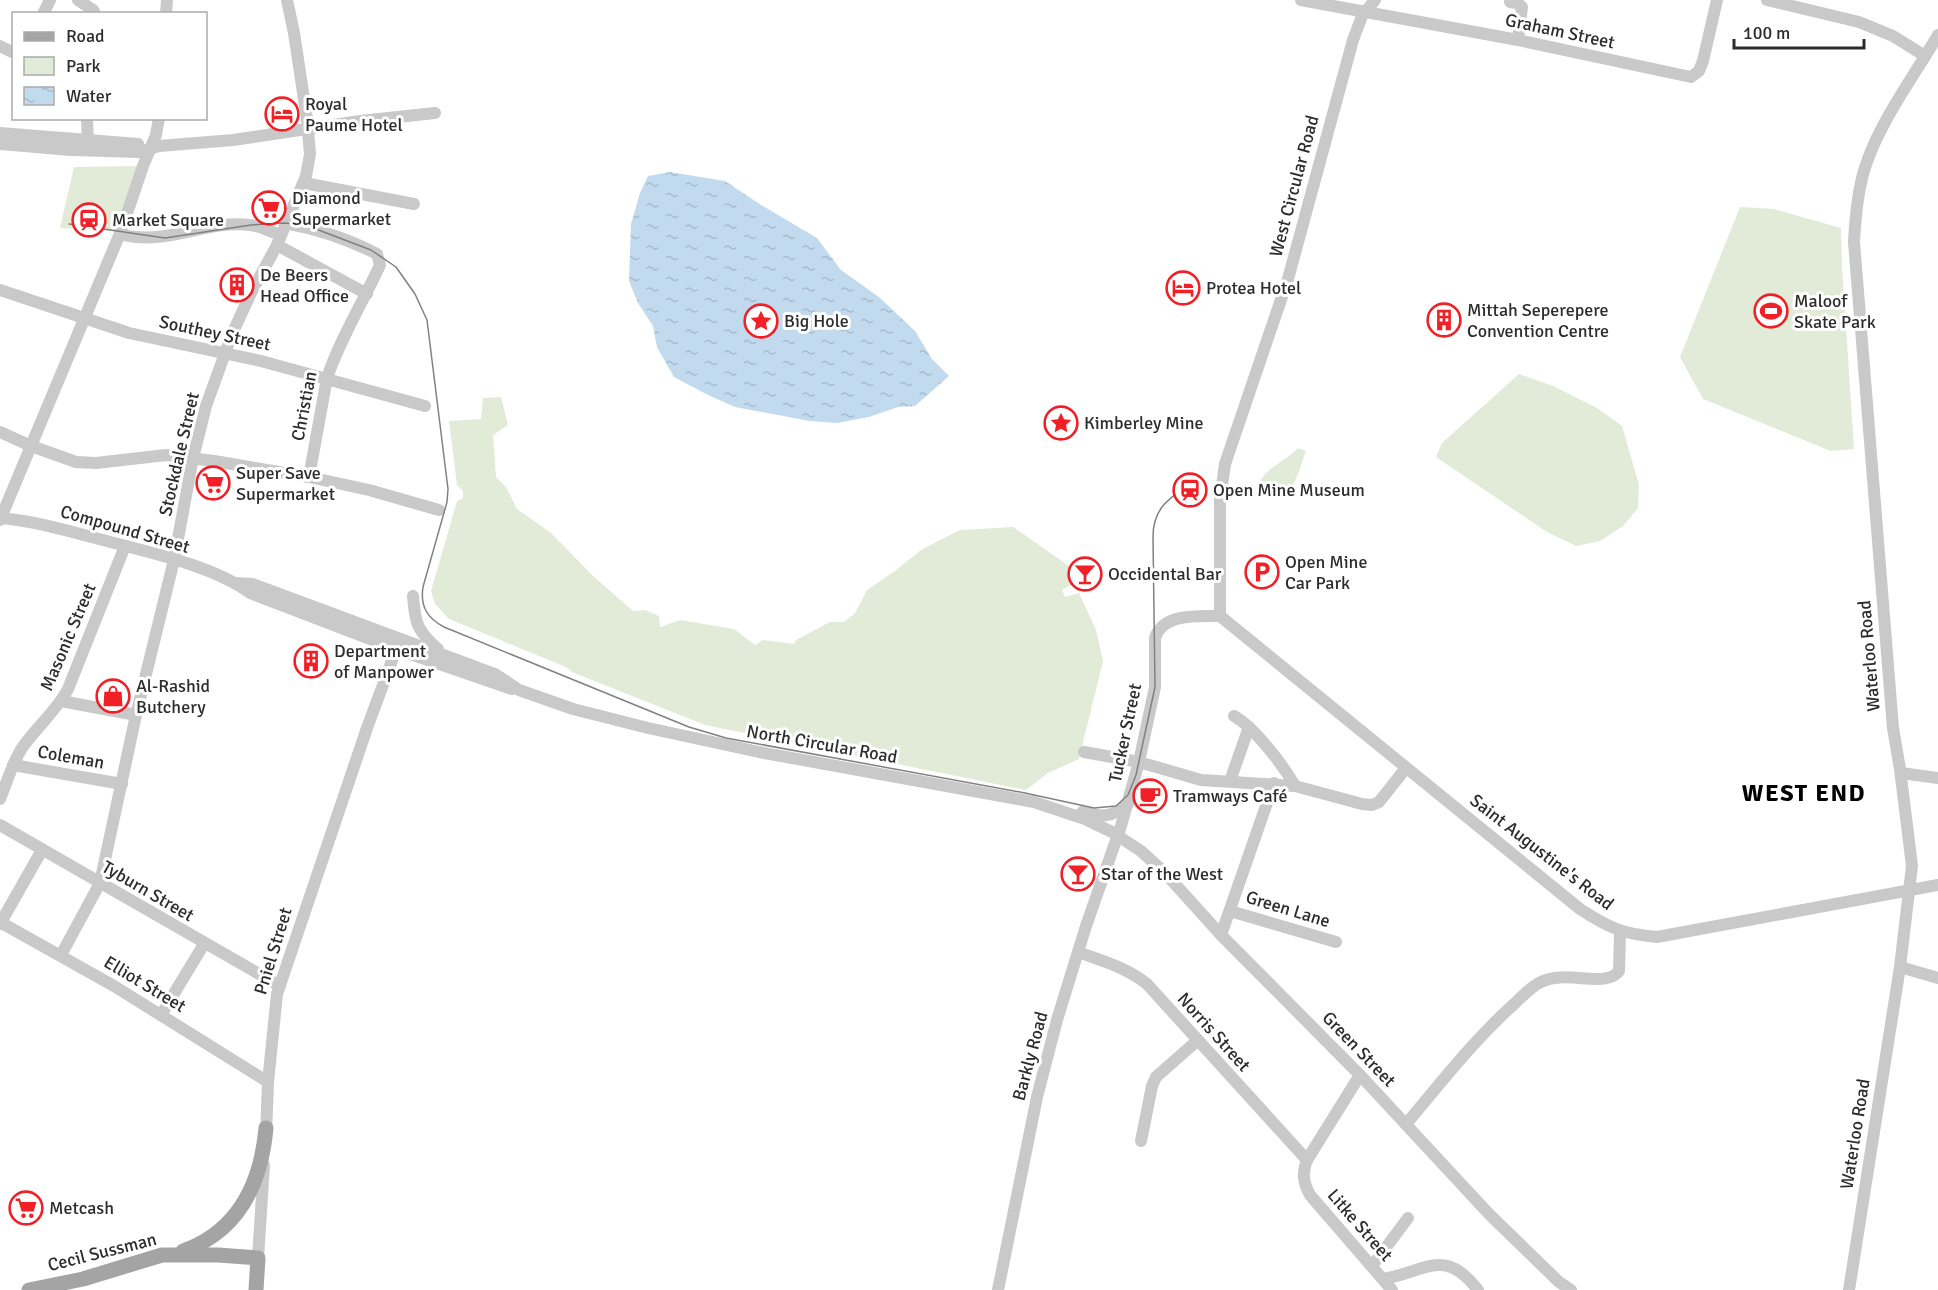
<svg xmlns="http://www.w3.org/2000/svg" width="1938" height="1290" font-family="Signika,sans-serif">
<style>
.green{fill:#e1ebd8}
.water{fill:url(#water-ripples)}
.lines{fill:none;stroke-linecap:round;stroke-linejoin:round}
.minor{stroke:#c9c9c9;stroke-width:12}
.major{stroke:#a4a4a4;stroke-width:15}
.tram{stroke:#818181;stroke-width:1.5}
.labels{text-anchor:middle;dominant-baseline:central;stroke-width:6;stroke-linejoin:round;paint-order:stroke}
.street-label{font-size:18px;fill:#2c2c2c;stroke:#fff}
.poi-label{font-size:18px;fill:#2c2c2c;stroke:#fff;text-anchor:start}
.district-label{font-size:24px;font-weight:bold;letter-spacing:1.5px;fill:#000;stroke:#fff}
</style>
<defs>
<pattern id="water-ripples" width="26" height="14" patternUnits="userSpaceOnUse" patternTransform="scale(1.5)"><rect width="26" height="14" fill="#c2daed"/><path d="M2 4q2-2 4 0t4 0M15 11q2-2 4 0t4 0" fill="none" stroke="#a7bbcb"/></pattern>
</defs>
<rect width="100%" height="100%" fill="#fff"/>
<g class="green">
<polygon points="143,166 121,231 60,228 74,167"/>
<polygon points="1740,207 1774,209 1841,228 1842,266 1854,449 1831,451 1703,399 1680,357"/>
<polygon points="1519,374 1553,386 1597,408 1622,426 1639,485 1638,508 1623,526 1600,541 1576,546 1547,532 1436,457 1442,443"/>
<polygon points="501,397 508,425 493,435 496,477 506,487 517,509 551,533 593,576 633,611 645,610 659,616 660,627 680,620 734,629 755,645 763,640 794,644 796,640 830,622 844,622 855,613 867,590 895,571 921,550 960,530 1013,527 1079,573 1071,577 1071,585 1062,590 1065,597 1079,593 1096,630 1103,661 1079,759 1048,773 1026,790 705,725 572,672 566,667 449,619 435,604 431,591 457,501 463,498 463,491 457,485 449,421 481,419 483,398"/>
<path d="M1298,448L1306,451C1299,468 1294,499 1273,499C1237,479 1286,463 1298,448Z"/>
</g>
<polygon class="water" points="670,172 725,181 761,205 817,238 841,270 879,297 915,331 932,359 949,376 915,406 898,407 869,417 837,423 810,421 735,407 708,395 674,377 657,347 653,326 638,303 629,281 631,224 640,193 648,176"/>
<g class="lines">
<g class="minor">
<polyline points="78,0 93,10 95,14"/>
<polyline points="1301,0 1518,40 1691,77 1699,71 1703,61 1717,0"/>
<polyline points="1767,0 1859,22 1893,36 1925,56"/>
<polyline points="1510,2 1517,3 1522,7 1518,40"/>
<polyline points="43,14 50,0"/>
<polyline points="166,14 167,0"/>
<polyline points="0,46 14,53"/>
<polyline points="87,118 88,146"/>
<polyline points="0,133 138,144"/>
<polyline points="0,144 71,150 139,152 159,146 233,140 360,121 435,113"/>
<polyline points="304,183 414,204"/>
<path d="M285,223C318,229 348,239 377,254L380,265C363,302 340,339 327,378L309,477"/>
<path d="M120,234C166,247 206,219 250,225C260,226 271,232 281,235"/>
<polyline points="277,245 367,294"/>
<polyline points="0,290 129,333 261,361 425,406"/>
<polyline points="0,432 31,446 76,462 96,463 166,455 214,461 309,477 369,490 439,510"/>
<path d="M0,518C35,521 69,531 103,540C148,552 214,566 250,593L396,649L512,689"/>
<polyline points="0,520 121,231 143,166 156,135 159,118"/>
<polyline points="236,583 253,584 495,674 519,690 573,709 648,728 759,752 1034,802 1085,819 1112,832 1141,851 1165,873 1221,935 1360,1075 1489,1214 1559,1282 1571,1290"/>
<path d="M413,596C415,623 417,631 438,649"/>
<path d="M1220,616L1580,909C1609,928 1623,934 1657,937L1938,885"/>
<polyline points="1220,616 1220,500 1225,464 1288,279 1353,40 1362,16 1375,0"/>
<polyline points="61,701 136,715"/>
<path d="M1234,716C1255,728 1283,765 1295,786"/>
<polyline points="1084,752 1139,762 1201,780 1295,786 1362,804 1372,805 1379,802 1406,768"/>
<polyline points="13,765 122,784"/>
<polyline points="1901,773 1938,778"/>
<polyline points="1230,781 1249,727"/>
<path d="M0,799C7,782 12,764 22,748C36,728 56,711 68,689L125,546"/>
<path d="M1082,812C1103,817 1111,818 1128,804"/>
<polyline points="0,825 280,986"/>
<polyline points="1230,911 1336,942"/>
<polyline points="0,922 114,986 268,1082"/>
<polyline points="0,924 42,850"/>
<polyline points="1221,935 1274,783"/>
<path d="M1078,952C1102,961 1126,967 1147,984L1307,1160"/>
<polyline points="61,955 100,883 136,715 174,560 193,458 206,406 232,334 251,293 277,245 306,176 310,154 307,119 294,33 287,0"/>
<polyline points="1900,967 1938,978"/>
<polyline points="161,1015 204,944"/>
<path d="M1360,1075L1307,1160C1302,1174 1303,1182 1310,1195L1392,1290"/>
<path d="M1406,1124C1440,1084 1473,1041 1513,1005C1521,998 1530,987 1541,982C1565,969 1606,989 1619,971L1620,932"/>
<polyline points="266,1135 268,1082 277,994 367,728 400,639"/>
<polyline points="1141,1141 1152,1086 1156,1077 1198,1040"/>
<polyline points="258,1258 264,1165"/>
<polyline points="1372,1266 1408,1218"/>
<path d="M1383,1279C1426,1272 1444,1246 1478,1290"/>
<path d="M998,1290L1037,1097L1057,1020L1086,926L1121,826L1139,762L1155,687V638C1163,613 1198,616 1220,616"/>
<path d="M1849,1290L1900,967L1912,866L1900,769L1893,728L1854,242C1855,221 1857,199 1862,178C1874,129 1913,78 1938,35"/>
</g>
<g class="major">
<path d="M183,1251C239,1231 261,1183 266,1128"/>
<polyline points="29,1290 83,1279 162,1255 218,1255 258,1258 256,1290"/>
</g>
<path class="tram" d="M69,224L165,238L251,225L285,223L308,226L371,250L396,267L415,294L427,320L448,489L447,502L423,587C420,606 427,618 444,627L689,727L726,738L1025,793L1094,808L1116,806L1128,795L1136,775L1155,687L1153,537C1153,506 1171,498 1193,481"/>
</g>
<defs>
<g id="hotel-ring" transform="scale(1.725)"><circle r="9.5" fill="#fff" stroke="#f12027" stroke-width="1.5"/><path d="M-6-4.5h1.5V1H6V5H4.5V3h-9V5H-6ZM-4 0a1.8 1.8 0 1 1 3.6 0ZM.5 0V-2.5h3Q6-2.5 6 0Z" fill="#f12027"/></g>
<g id="supermarket-ring" transform="scale(1.725)"><circle r="9.5" fill="#fff" stroke="#f12027" stroke-width="1.5"/><path d="M-6-5.5h2.5l.6 2H6L4.5 2H-2.5L-4.4-4H-6ZM-1.5 3.2a1.3 1.3 0 1 0 .1 0ZM3 3.2a1.3 1.3 0 1 0 .1 0Z" fill="#f12027"/></g>
<g id="station-ring" transform="scale(1.725)"><circle r="9.5" fill="#fff" stroke="#f12027" stroke-width="1.5"/><path d="M-3-6H3Q5-6 5-4V2Q5 4 3 4L4.5 6H3L1.5 4h-3L-3 6H-4.5L-3 4Q-5 4-5 2V-4Q-5-6-3-6ZM-3.5-4v3h7v-3ZM-3.5 1v1.5H-2V1ZM2 1v1.5H3.5V1Z" fill="#f12027"/></g>
<g id="building-ring" transform="scale(1.725)"><circle r="9.5" fill="#fff" stroke="#f12027" stroke-width="1.5"/><path d="M-4-6H4V6H1V3H-1V6H-4ZM-2.5-4.3h1.7v1.8h-1.7ZM.8-4.3h1.7v1.8H.8ZM-2.5-1h1.7V.8h-1.7ZM.8-1h1.7V.8H.8Z" fill="#f12027"/></g>
<g id="stadium-ring" transform="scale(1.725)"><circle r="9.5" fill="#fff" stroke="#f12027" stroke-width="1.5"/><path d="M0-5a6.5 5 0 1 0 0 10a6.5 5 0 1 0 0-10ZM-3.5-1.8h7v3.6h-7Z" fill="#f12027"/></g>
<g id="sight-ring" transform="scale(1.725)"><circle r="9.5" fill="#fff" stroke="#f12027" stroke-width="1.5"/><path d="M0-6L1.8-2.2L6-1.7L2.9 1.2L3.7 5.4L0 3.3L-3.7 5.4L-2.9 1.2L-6-1.7L-1.8-2.2Z" fill="#f12027"/></g>
<g id="parking-ring" transform="scale(1.725)"><circle r="9.5" fill="#fff" stroke="#f12027" stroke-width="1.5"/><path d="M-3.5-5.5H1a3.5 3.5 0 0 1 0 7H-1V5.5H-3.5ZM-1-3.4V-.6H.8a1.4 1.4 0 0 0 0-2.8Z" fill="#f12027"/></g>
<g id="bar-ring" transform="scale(1.725)"><circle r="9.5" fill="#fff" stroke="#f12027" stroke-width="1.5"/><path d="M-6-5H6L.8 .8V4.5H3.5V6h-7V4.5H-.8V.8Z" fill="#f12027"/></g>
<g id="shop-ring" transform="scale(1.725)"><circle r="9.5" fill="#fff" stroke="#f12027" stroke-width="1.5"/><path d="M-5-2.5h2.3a2.7 3.5 0 0 1 5.4 0H5L5.5 6h-11ZM-1.5-2.5h3a1.5 2.3 0 0 0-3 0Z" fill="#f12027"/></g>
<g id="cafe-ring" transform="scale(1.725)"><circle r="9.5" fill="#fff" stroke="#f12027" stroke-width="1.5"/><path d="M-5.5-4.5H6V0H3Q3 3.5 0 3.5H-2.5Q-5.5 3.5-5.5 0ZM3-3.2v2h1.7v-2ZM-6 4.5H4V6H-6Z" fill="#f12027"/></g>
</defs>
<g fill-rule="evenodd">
<use href="#hotel-ring" x="282" y="114"/>
<use href="#supermarket-ring" x="269" y="208"/>
<use href="#station-ring" x="89" y="220"/>
<use href="#building-ring" x="237" y="285"/>
<use href="#hotel-ring" x="1183" y="288"/>
<use href="#stadium-ring" x="1771" y="311"/>
<use href="#building-ring" x="1444" y="320"/>
<use href="#sight-ring" x="761" y="321"/>
<use href="#sight-ring" x="1061" y="423"/>
<use href="#supermarket-ring" x="213" y="483"/>
<use href="#station-ring" x="1190" y="490"/>
<use href="#parking-ring" x="1262" y="572"/>
<use href="#bar-ring" x="1085" y="574"/>
<use href="#building-ring" x="311" y="661"/>
<use href="#shop-ring" x="113" y="696"/>
<use href="#cafe-ring" x="1150" y="796"/>
<use href="#bar-ring" x="1078" y="874"/>
<use href="#supermarket-ring" x="26" y="1208"/>
</g>
<g class="labels">
<g class="street-label">
<text transform="translate(1560 31) rotate(12)">Graham Street</text>
<text transform="translate(1294 186) rotate(-75)">West Circular Road</text>
<text transform="translate(215 333) rotate(12)">Southey Street</text>
<text transform="translate(304 406) rotate(-79)">Christian</text>
<text transform="translate(179 454) rotate(-77)">Stockdale Street</text>
<text transform="translate(125 529) rotate(16)">Compound Street</text>
<text transform="translate(68 637) rotate(-67)">Masonic Street</text>
<text transform="translate(1869 656) rotate(-95)">Waterloo Road</text>
<text transform="translate(1125 733) rotate(-78)">Tucker Street</text>
<text transform="translate(822 744) rotate(10)">North Circular Road</text>
<text transform="translate(71 757) rotate(10)">Coleman</text>
<text transform="translate(1542 852) rotate(38)">Saint Augustine's Road</text>
<text transform="translate(148 891) rotate(30)">Tyburn Street</text>
<text transform="translate(1288 909) rotate(17)">Green Lane</text>
<text transform="translate(273 951) rotate(-73)">Pniel Street</text>
<text transform="translate(145 984) rotate(31)">Elliot Street</text>
<text transform="translate(1214 1032) rotate(48)">Norris Street</text>
<text transform="translate(1359 1049) rotate(46)">Green Street</text>
<text transform="translate(1030 1056) rotate(-75)">Barkly Road</text>
<text transform="translate(1855 1134) rotate(-81)">Waterloo Road</text>
<text transform="translate(1360 1225) rotate(49)">Litke Street</text>
<text transform="translate(102 1252) rotate(-14)">Cecil Sussman</text>
</g>
<g class="poi-label">
<text x="305" y="104">Royal<tspan x="305" dy="21">Paume Hotel</tspan></text>
<text x="292" y="198">Diamond<tspan x="292" dy="21">Supermarket</tspan></text>
<text x="112" y="220">Market Square</text>
<text x="260" y="275">De Beers<tspan x="260" dy="21">Head Office</tspan></text>
<text x="1206" y="288">Protea Hotel</text>
<text x="1794" y="301">Maloof<tspan x="1794" dy="21">Skate Park</tspan></text>
<text x="1467" y="310">Mittah Seperepere<tspan x="1467" dy="21">Convention Centre</tspan></text>
<text x="784" y="321">Big Hole</text>
<text x="1084" y="423">Kimberley Mine</text>
<text x="236" y="473">Super Save<tspan x="236" dy="21">Supermarket</tspan></text>
<text x="1213" y="490">Open Mine Museum</text>
<text x="1285" y="562">Open Mine<tspan x="1285" dy="21">Car Park</tspan></text>
<text x="1108" y="574">Occidental Bar</text>
<text x="334" y="651">Department<tspan x="334" dy="21">of Manpower</tspan></text>
<text x="136" y="686">Al-Rashid<tspan x="136" dy="21">Butchery</tspan></text>
<text x="1173" y="796">Tramways Café</text>
<text x="1101" y="874">Star of the West</text>
<text x="49" y="1208">Metcash</text>
</g>
<g class="district-label">
<text x="1804" y="793">WEST END</text>
</g>
</g>
<rect x="12" y="12" width="195" height="108" fill="#ffffff" stroke="#ababab" stroke-width="1.5"/>
<rect x="24" y="32" width="30" height="9" fill="#a4a4a4" stroke="#ababab" stroke-width="1.5"/>
<text x="66" y="42" font-size="18" fill="#2c2c2c">Road</text>
<rect x="24" y="57" width="30" height="18" fill="#e1ebd8" stroke="#ababab" stroke-width="1.5"/>
<text x="66" y="72" font-size="18" fill="#2c2c2c">Park</text>
<rect x="24" y="87" width="30" height="18" fill="url(#water-ripples)" stroke="#ababab" stroke-width="1.5"/>
<text x="66" y="102" font-size="18" fill="#2c2c2c">Water</text>
<path d="M1734 39v9h130v-9" fill="none" stroke="#2c2c2c" stroke-width="3"/>
<text x="1743" y="39" font-size="18" fill="#2c2c2c" stroke="#ffffff" stroke-width="4.5" paint-order="stroke">100 m</text>
</svg>
